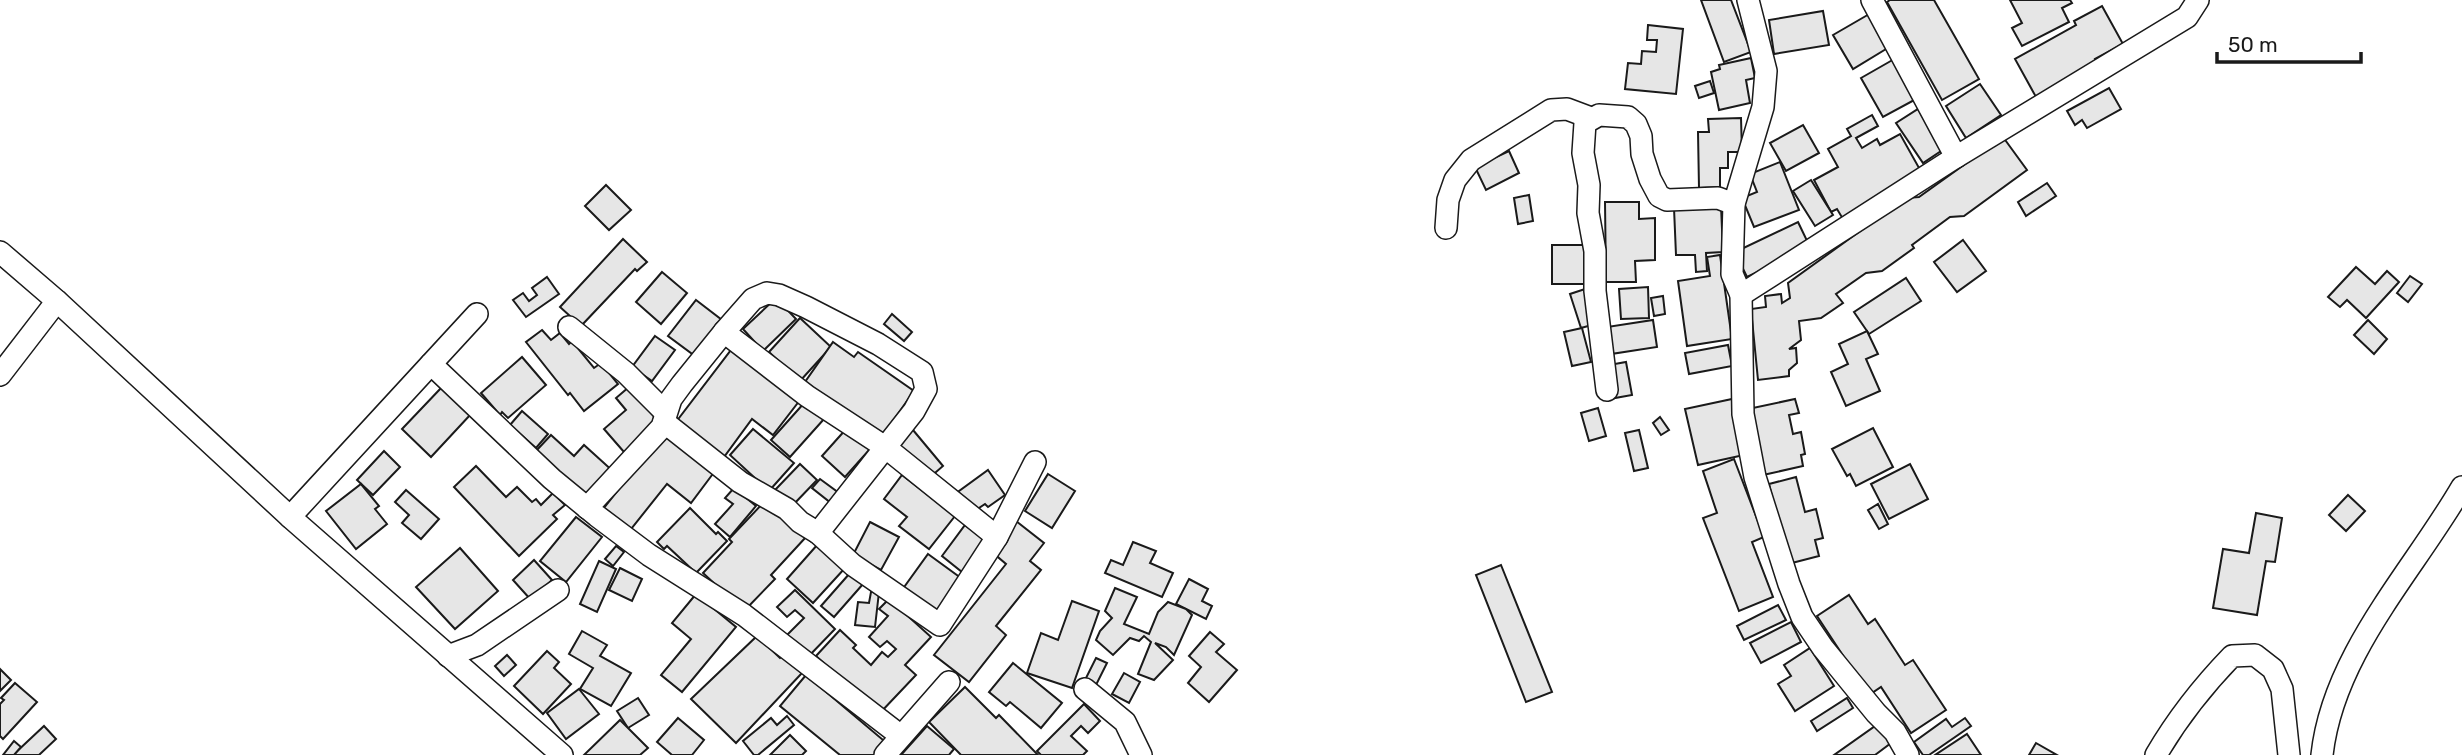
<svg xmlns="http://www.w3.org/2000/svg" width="2462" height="755" font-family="Rubik,sans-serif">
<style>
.building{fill:#e6e6e6;stroke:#1a1a1a;stroke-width:2}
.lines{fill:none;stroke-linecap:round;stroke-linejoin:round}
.minor-casing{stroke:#1a1a1a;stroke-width:24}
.minor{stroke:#fff;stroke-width:21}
</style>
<rect width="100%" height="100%" fill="#fff"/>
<g class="building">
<polygon points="1701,0 1731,0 1751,52 1724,62"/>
<polygon points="1890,0 1934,0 1979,79 1942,100 1887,2"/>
<polygon points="2010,0 2070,0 2072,3 2062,8 2069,22 2022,46 2012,28 2022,23"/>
<polygon points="2102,6 2123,44 2095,59 2097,63 2036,97 2015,59 2076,25 2074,21"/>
<polygon points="1823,11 1829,45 1774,54 1769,20"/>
<polygon points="1871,13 1891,46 1853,69 1833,35"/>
<polygon points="1648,25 1683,29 1676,94 1625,89 1628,63 1641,64 1642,51 1656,52 1657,40 1647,40"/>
<polygon points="1751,58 1755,78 1746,80 1750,103 1719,110 1711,72 1720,69 1719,65"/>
<polygon points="1896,58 1918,98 1883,117 1861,78"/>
<polygon points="1710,81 1714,93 1699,98 1695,86"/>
<polygon points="1980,84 2001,115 1966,138 1946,106"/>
<polygon points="2109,88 2121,109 2087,128 2082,120 2075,125 2067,111"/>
<polygon points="1918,109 1944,149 1923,163 1896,123"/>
<polygon points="1872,115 1878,126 1856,138 1862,148 1877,139 1880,145 1900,134 1923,175 1843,219 1837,209 1831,212 1814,180 1838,167 1828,149 1851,136 1847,129"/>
<polygon points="1741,118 1742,152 1728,152 1728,168 1720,168 1720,187 1699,188 1698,132 1709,132 1708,119"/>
<polygon points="1803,125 1819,153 1786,171 1770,143"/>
<polygon points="2003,137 2027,170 1964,216 1950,217 1912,245 1914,248 1882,271 1866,273 1836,294 1843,303 1821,318 1799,321 1801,340 1789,349 1796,348 1797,363 1789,370 1789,376 1758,380 1751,309 1766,307 1765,296 1781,294 1782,303 1790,298 1788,283 1906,198 1919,197"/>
<polygon points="1509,151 1519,173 1486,190 1475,167"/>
<polygon points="1780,162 1799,210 1754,227 1742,198 1757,192 1750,174"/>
<polygon points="1811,180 1833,215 1815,226 1793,191"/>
<polygon points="2047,183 2056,196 2026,216 2018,202"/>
<polygon points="606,185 631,210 609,230 585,206"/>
<polygon points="1529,195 1533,221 1518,224 1514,198"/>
<polygon points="1605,202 1639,202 1639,219 1655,218 1655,260 1635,261 1636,282 1606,282"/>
<polygon points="1721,206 1723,252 1706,253 1707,271 1696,272 1695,255 1676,255 1674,208"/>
<polygon points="1798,222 1810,247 1747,277 1735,252"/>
<polygon points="623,239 647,262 637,271 635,269 581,326 560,307"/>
<polygon points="1963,240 1986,271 1957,292 1934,262"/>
<rect x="1552" y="245" width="33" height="39"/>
<polygon points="1720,255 1732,339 1687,346 1678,281 1710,276 1707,257"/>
<polygon points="2356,267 2375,284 2387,271 2399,282 2366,318 2347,300 2340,307 2328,297"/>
<polygon points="662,272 687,293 661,324 636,302"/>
<polygon points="2410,276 2422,284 2408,302 2397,293"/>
<polygon points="547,277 559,294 526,317 513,300 523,293 529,301 537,295 532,288"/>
<polygon points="1906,278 1921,301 1869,334 1854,312"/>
<polygon points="1648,287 1649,318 1621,319 1619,289"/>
<polygon points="1588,288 1599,323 1581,328 1570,294"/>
<polygon points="1663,296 1665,314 1654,316 1651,298"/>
<polygon points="776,298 796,319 763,351 743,329"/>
<polygon points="696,300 722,320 695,356 668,336"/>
<polygon points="892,314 912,332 904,341 884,324"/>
<polygon points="800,318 831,347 800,381 769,352"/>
<polygon points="1653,320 1657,347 1611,354 1607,327"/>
<polygon points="2368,320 2387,339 2374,354 2354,335"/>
<polygon points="1582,328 1591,362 1572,366 1564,332"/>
<polygon points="542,330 551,340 560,333 569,344 572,341 594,368 601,363 618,384 584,411 570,393 568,395 526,342"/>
<polygon points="1867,331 1878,354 1866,359 1880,391 1846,406 1831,372 1848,364 1839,344"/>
<polygon points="655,336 675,350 652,381 632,367"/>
<polygon points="833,342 854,357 858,352 914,391 883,435 805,382"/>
<polygon points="1728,345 1732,366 1689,374 1685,353"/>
<polygon points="731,350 800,400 773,435 752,419 724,457 676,422"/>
<polygon points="522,357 546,385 508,418 502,412 500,415 481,393"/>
<polygon points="1626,362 1632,395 1615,398 1609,365"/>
<polygon points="442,387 471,414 431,457 402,429"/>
<polygon points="629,387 658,421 624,452 604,429 626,410 616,398"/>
<polygon points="1732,399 1744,455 1698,465 1685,409"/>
<polygon points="1795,399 1799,413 1789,415 1793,434 1801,432 1805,454 1801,455 1803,466 1763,475 1748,409"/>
<polygon points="805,402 824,419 790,457 771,440"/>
<polygon points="1598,408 1606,436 1589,441 1581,413"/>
<polygon points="522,411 548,434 536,448 510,425"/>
<polygon points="1660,417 1669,430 1661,435 1653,423"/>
<polygon points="847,428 870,449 845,477 822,456"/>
<polygon points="1873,428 1893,467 1856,486 1850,474 1847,476 1832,449"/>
<polygon points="753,429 794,463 769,491 730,455"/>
<polygon points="913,430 943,466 928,479 898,443"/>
<polygon points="1639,430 1648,468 1634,471 1625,433"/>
<polygon points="665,431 715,471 691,503 667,484 631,529 604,508"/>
<polygon points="551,435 574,456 584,445 615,473 591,500 536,451"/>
<polygon points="384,451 400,467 373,495 357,480"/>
<polygon points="1734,459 1764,537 1752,542 1773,597 1739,611 1703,518 1717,513 1703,471"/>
<polygon points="800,464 817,480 792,506 775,490"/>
<polygon points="1910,464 1928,499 1889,519 1871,484"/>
<polygon points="476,466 506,497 517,487 532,502 536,499 541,505 553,493 565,505 553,515 557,519 519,556 454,487"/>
<polygon points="988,470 1005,495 988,507 985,504 970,514 955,494"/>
<polygon points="1048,474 1075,491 1052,528 1025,511"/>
<polygon points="902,475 955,516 929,549 899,526 907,517 884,499"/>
<polygon points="1796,477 1805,512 1816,509 1823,538 1815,540 1819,556 1788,564 1769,484"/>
<polygon points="820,479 839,493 831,503 812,488"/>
<polygon points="361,484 379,506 375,509 387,524 356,549 326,511"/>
<polygon points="734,488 756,506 730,537 715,524 733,504 725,498"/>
<polygon points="406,490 439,519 421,539 402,523 409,515 395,502"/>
<polygon points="2348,495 2365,511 2346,531 2329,515"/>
<polygon points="765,501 806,537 771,575 775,579 744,611 703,573 732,542 729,539"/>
<polygon points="1878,504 1888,524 1879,529 1868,510"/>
<polygon points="690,508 716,534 718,532 727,541 696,573 667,546 664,549 657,542"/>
<polygon points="2256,513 2282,518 2275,562 2266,561 2257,615 2213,608 2223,549 2249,553"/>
<polygon points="576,517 602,537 566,582 540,561"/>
<polygon points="1016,521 1044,543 1030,561 1041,570 996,626 1006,635 969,682 934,655 1006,564 992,552"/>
<polygon points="870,522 899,537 881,570 853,555"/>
<polygon points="965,525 986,541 962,572 942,556"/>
<polygon points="1133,542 1156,551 1150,563 1173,573 1162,597 1105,573 1111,560 1123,565"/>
<polygon points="818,544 845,568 813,603 787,579"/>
<polygon points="616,546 624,552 613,566 605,559"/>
<polygon points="460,548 498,591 455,629 416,587"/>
<polygon points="928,554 965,581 939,617 902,590"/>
<polygon points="534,560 552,580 531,600 513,580"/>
<polygon points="599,561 616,569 597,612 580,604"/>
<polygon points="1501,565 1552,692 1526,702 1476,575"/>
<polygon points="620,568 642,579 632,601 609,590"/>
<polygon points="850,573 863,584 834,617 821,606"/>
<polygon points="1189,579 1208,589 1202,601 1212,606 1206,619 1176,604"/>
<polygon points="1115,588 1137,597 1124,624 1149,634 1158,612 1168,602 1186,609 1192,615 1174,655 1166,647 1155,643 1173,660 1154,680 1138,674 1151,642 1144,636 1139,641 1130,638 1113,655 1096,640 1100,631 1112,618 1105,611"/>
<polygon points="795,590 835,629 807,658 786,636 804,618 795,610 787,617 777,607"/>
<polygon points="871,592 879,592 875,627 855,625 858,602 869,603"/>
<polygon points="696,594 736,627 682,692 661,675 691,639 672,623"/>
<polygon points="1849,595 1868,624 1875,619 1905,665 1913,660 1946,710 1911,733 1881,687 1869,695 1817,616"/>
<polygon points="889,599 931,637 905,665 916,675 879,714 816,656 840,630 856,645 853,648 871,665 882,652 888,657 896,649 887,641 880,647 869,637 888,616 879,609"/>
<polygon points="1072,601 1099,611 1072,688 1027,673 1041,633 1058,640"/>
<polygon points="1778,605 1786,620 1744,640 1737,626"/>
<polygon points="1791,622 1801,642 1761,663 1750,643"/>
<polygon points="582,631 607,645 600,656 631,673 611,706 580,689 593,668 569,654"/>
<polygon points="1210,632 1224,644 1216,652 1237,670 1209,702 1188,683 1201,667 1189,656"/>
<polygon points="757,636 780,658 784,655 802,673 736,743 691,699"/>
<polygon points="1810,648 1834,686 1795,711 1778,684 1791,676 1784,665"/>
<polygon points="547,651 559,662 554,668 571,684 543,714 514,686"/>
<polygon points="507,655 516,665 504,676 495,666"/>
<polygon points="1096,658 1107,663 1096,685 1085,680"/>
<polygon points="1013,663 1062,703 1041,728 1010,702 1006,706 989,692"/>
<polygon points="0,669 11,680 0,691"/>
<polygon points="1124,673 1140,682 1129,703 1112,694"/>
<polygon points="806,675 889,745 880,755 840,755 780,706"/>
<polygon points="15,683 37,702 3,739 0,736 0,704 4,700 1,698"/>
<polygon points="965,687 996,718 999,715 1038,755 961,755 929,722"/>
<polygon points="579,689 599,714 566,739 547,713"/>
<polygon points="638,698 649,715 628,728 617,711"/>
<polygon points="1847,698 1853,708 1817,731 1811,721"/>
<polygon points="1084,704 1100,721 1088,733 1081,726 1071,736 1087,751 1083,755 1041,755 1037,751"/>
<polygon points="787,716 794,725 758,755 754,755 743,741 771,718 777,725"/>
<polygon points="678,718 704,740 692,755 672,755 657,742"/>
<polygon points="1965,718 1971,726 1929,755 1923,755 1914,742 1946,719 1952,727"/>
<polygon points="620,720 648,748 640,755 584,755"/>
<polygon points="1878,724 1891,743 1875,755 1834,755"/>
<polygon points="44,726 56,739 39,755 13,755"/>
<polygon points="927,726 954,749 949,755 901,755"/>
<polygon points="1967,734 1981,755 1935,755"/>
<polygon points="790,735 806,751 802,755 770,755"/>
<polygon points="14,741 21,747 14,755 3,755"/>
<polygon points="2036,743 2057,755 2029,755"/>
</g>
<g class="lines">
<g class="minor-casing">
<g id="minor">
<polyline points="1748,0 1766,71 1763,107 1734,204 1732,274 1741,295 1743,414 1755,477 1789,584 1802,617 1823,648 1876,713 1895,732 1908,755"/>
<polyline points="1872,0 1956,157"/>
<polyline points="1446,228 1448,200 1455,180 1471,160 1551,110 1567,109 1591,118"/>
<polyline points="0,252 57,301 290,517 562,755"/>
<polyline points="1741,295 1956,157 2187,17 2198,0"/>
<polyline points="569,327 626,373 666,413"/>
<polyline points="724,332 807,396 885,447 997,537"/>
<polyline points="431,364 552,479 597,516 649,555 744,615 901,736"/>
<polyline points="0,375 57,301"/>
<polyline points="1607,390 1595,291 1595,251 1588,213 1589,185 1583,153 1585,123 1599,115 1628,117 1636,124 1641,136 1642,154 1650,179 1659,196 1667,200 1718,198 1734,204"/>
<polyline points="664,422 740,482 787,509 800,522 818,533 853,565 940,625 997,537 1035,462"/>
<polyline points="587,508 662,427 671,399 682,384 724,332 753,299 767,293 779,295 806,307 878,344 922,372 926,389 914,411 818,533"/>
<polyline points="290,517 477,314"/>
<polyline points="448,656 477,645 558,590"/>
<polyline points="1085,689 1125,722 1141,755"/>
<polyline points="885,755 949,682"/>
<path d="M2156,755C2177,719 2203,686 2232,656L2255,655L2273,669L2282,689L2289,755"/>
<path d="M2322,755C2333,654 2412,573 2462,487"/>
</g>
</g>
<use href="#minor" class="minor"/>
</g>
<path d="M2217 52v10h144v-10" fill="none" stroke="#1a1a1a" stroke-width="3.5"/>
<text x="2228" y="52" font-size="21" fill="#1a1a1a" stroke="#ffffff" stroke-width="5" paint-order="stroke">50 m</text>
</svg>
